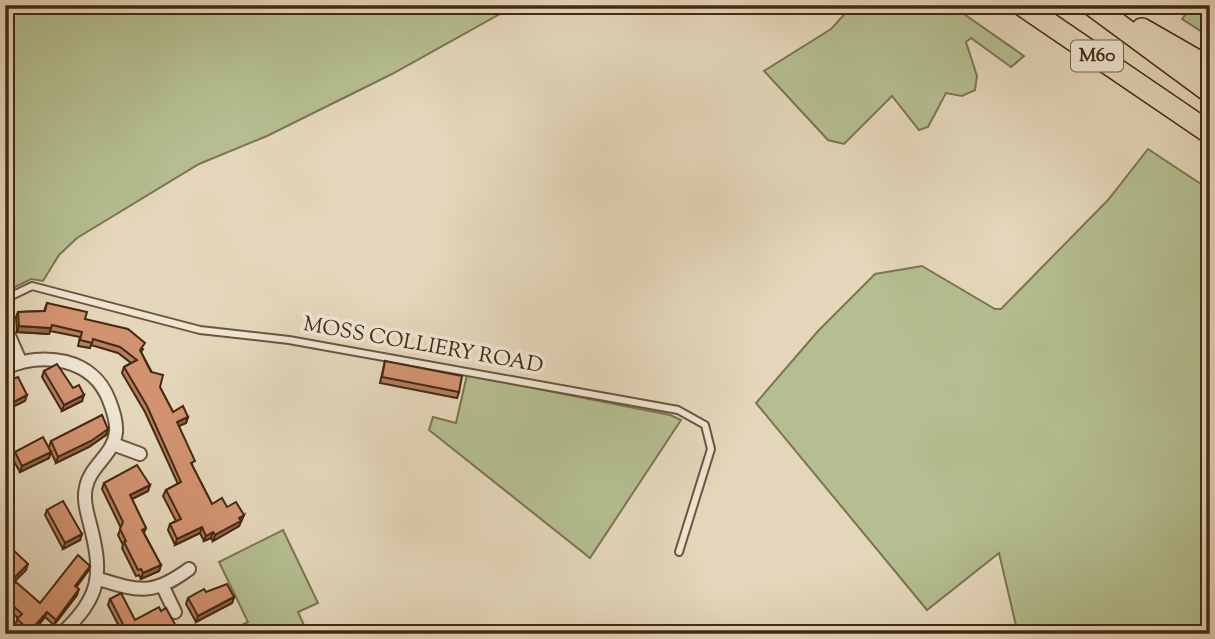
<svg xmlns="http://www.w3.org/2000/svg" width="1215" height="639" font-family="'Sorts Mill Goudy',serif">
<style>
.green{fill:#b4be90;stroke:#7c7451;stroke-width:2}
.lines{fill:none;stroke-linecap:round;stroke-linejoin:round}
.service-casing{stroke:#6d543c;stroke-width:10}
.minor-casing{stroke:#6d543c;stroke-width:16}
.motorway-casing{stroke:#452912;stroke-width:24}
.service{stroke:#ede4d2;stroke-width:6}
.minor{stroke:#ede4d2;stroke-width:12}
.motorway{stroke:#e4d6ba;stroke-width:21}
.wall{fill:#b57e60;stroke:#452912;stroke-width:2}
.shaded-wall{fill:#93674e;stroke:#452912;stroke-width:2}
.building{fill:#d29370;stroke:#452912;stroke-width:2}
.labels{text-anchor:middle;dominant-baseline:central;stroke-width:7;stroke-linejoin:round;paint-order:stroke}
.shield{fill:#ede4d2;stroke:#77614c;stroke-width:2}
.shield-label{font-size:19px;font-weight:bold;fill:#452912}
.street-label{font-size:21px;fill:#452912;stroke:#ede4d2}
</style>
<rect width="100%" height="100%" fill="#e4d6ba"/>
<filter id="stains"><feTurbulence type="fractalNoise" baseFrequency=".00286" numOctaves="4"/><feColorMatrix values="0 0 0 0 .2 0 0 0 0 .09 0 0 0 0 .02 0 0 0 .5 -.17"/></filter>
<radialGradient id="worn" r=".72"><stop offset=".6" stop-color="#630" stop-opacity="0"/><stop offset="1" stop-color="#630" stop-opacity=".3"/></radialGradient>
<g class="green">
<polygon points="5,5 516,5 392,74 267,136 199,164 77,238 59,255 43,281 31,279 5,292"/>
<polygon points="853,5 951,5 1024,56 1011,67 971,38 966,42 977,76 975,90 962,96 946,93 928,127 919,130 892,96 844,144 828,140 764,71 831,29"/>
<polygon points="1193,5 1210,5 1210,37 1182,19"/>
<polygon points="1148,149 1210,190 1210,634 1018,634 999,553 927,610 756,403 818,331 875,274 922,266 995,309 1001,309 1108,200"/>
<polygon points="467,375 670,415 681,420 590,558 429,430 433,417 456,423"/>
<polygon points="283,530 318,603 298,612 308,634 224,634 248,622 219,562"/>
</g>
<g class="lines">
<g class="service-casing">
<polyline id="service" points="5,299 32,286 200,330 289,340 678,410 705,425 711,449 679,552"/>
</g>
<g class="minor-casing">
<g id="minor">
<polyline points="6,329 20,361"/>
<path d="M5,368C43,351 93,358 109,400C113,410 117,421 116,432C114,454 90,466 86,487C83,500 87,512 90,524C103,574 101,598 61,634"/>
<polyline points="113,444 140,454"/>
<path d="M99,579C140,592 154,595 189,569"/>
<polyline points="163,587 175,612"/>
</g>
</g>
<g class="motorway-casing">
<g id="motorway">
<polyline points="1022,5 1210,133"/>
<polyline points="1092,5 1210,92"/>
<polyline points="1142,29 1210,68"/>
</g>
</g>
<use href="#service" class="service"/>
<use href="#minor" class="minor"/>
<use href="#motorway" class="motorway"/>
</g>
<g class="wall">
<polygon points="47,303 85,319 143,349 141,352 173,412 188,417 186,423 178,426 193,467 212,504 227,507 244,515 239,526 213,541 211,538 204,541 200,533 175,545 168,530 170,524 176,521 163,496 166,490 178,484 145,412 122,373 124,367 131,363 118,353 91,345 90,348 78,346 80,337 50,331 49,334 17,332 16,317 18,312 44,311"/>
<polygon points="385,361 459,392 457,398 380,383"/>
<polygon points="44,371 82,401 62,411 42,377"/>
<polygon points="106,435 89,447 56,463 51,452 49,458 20,472 12,458 15,452 49,447 51,441"/>
<polygon points="104,483 150,485 148,491 132,499 146,528 144,533 161,565 159,571 141,579 139,575 136,576 122,548 123,545 118,535 121,528 102,489"/>
<polygon points="47,510 80,540 63,549 45,515"/>
<polygon points="5,536 12,543 11,548 26,570 11,585 5,580"/>
<polygon points="88,571 76,587 77,595 54,625 45,617 31,634 25,634 15,625 18,618 6,607 9,600 5,597 7,591 40,603"/>
<polygon points="206,592 234,597 232,603 196,622 186,604 188,598"/>
<polygon points="110,599 135,620 174,632 122,632 108,605"/>
</g>
<g class="shaded-wall">
<polygon points="19,326 51,328 49,334 17,332"/>
<polygon points="27,395 25,401 6,410 8,405"/>
<polygon points="84,395 82,401 62,411 64,405"/>
<polygon points="188,417 186,423 175,428 177,422"/>
<polygon points="108,429 106,435 89,447 56,463 58,457"/>
<polygon points="51,452 49,458 20,472 22,466"/>
<polygon points="150,485 148,491 128,501 130,495"/>
<polygon points="244,515 239,526 213,541 215,535"/>
<polygon points="202,527 200,533 175,545 177,539"/>
<polygon points="213,532 211,538 204,541 206,536"/>
<polygon points="82,534 80,540 63,549 65,543"/>
<polygon points="28,564 26,570 11,585 13,579"/>
<polygon points="161,565 159,571 141,579 143,573"/>
<polygon points="90,566 88,571 73,592 75,586"/>
<polygon points="79,589 77,595 54,625 56,620"/>
<polygon points="234,597 232,603 196,622 198,616"/>
<polygon points="47,612 45,617 31,634 29,634 30,631"/>
<polygon points="176,626 174,632 170,634 162,634"/>
</g>
<g class="building">
<polygon points="47,303 87,312 85,319 128,329 145,343 140,350 151,372 163,375 160,387 173,412 183,406 188,417 177,422 195,461 191,463 212,504 222,498 227,507 236,502 244,515 239,518 241,521 215,535 213,532 206,536 202,527 177,539 170,524 181,519 166,490 181,482 147,406 124,367 137,360 120,347 93,339 92,343 80,340 82,332 52,325 51,328 19,326 18,312 45,311"/>
<polygon points="385,361 462,376 459,392 382,377"/>
<polygon points="57,364 73,388 79,385 84,395 64,405 44,371"/>
<polygon points="18,377 27,395 8,405 5,399 5,382"/>
<polygon points="102,415 108,429 91,441 58,457 51,441"/>
<polygon points="43,437 51,452 22,466 15,452"/>
<polygon points="137,465 150,485 130,495 146,528 142,530 161,565 143,573 141,569 138,570 124,542 126,541 120,529 123,522 104,483"/>
<polygon points="63,501 82,534 65,543 47,510"/>
<polygon points="5,536 12,543 9,546 28,564 13,579 5,572 5,570 9,566 5,563"/>
<polygon points="78,555 90,566 75,586 79,589 56,620 47,612 30,631 17,619 22,614 8,601 13,596 7,591 16,582 40,603"/>
<polygon points="227,584 234,597 198,616 188,598 204,589 206,592"/>
<polygon points="121,593 135,620 159,607 161,611 166,608 176,626 162,634 119,634 126,630 110,599"/>
</g>
<g class="labels">
<rect class="shield" x="1071" y="40.5" width="52" height="31" rx="5"/>
<g class="shield-label">
<text x="1097" y="56">M60</text>
</g>
<g class="street-label">
<text transform="translate(423 346) rotate(10)">MOSS COLLIERY ROAD</text>
</g>
</g>
<rect width="1215" height="639" fill="none" stroke="#e4d6ba" stroke-width="28"/>
<rect x="7" y="7" width="1201" height="625" fill="none" stroke="#452912" stroke-width="3.5"/>
<rect x="14" y="14" width="1187" height="611" fill="none" stroke="#452912" stroke-width="2"/>
<rect width="100%" height="100%" filter="url(#stains)"/>
<rect width="100%" height="100%" fill="url(#worn)"/>
</svg>
